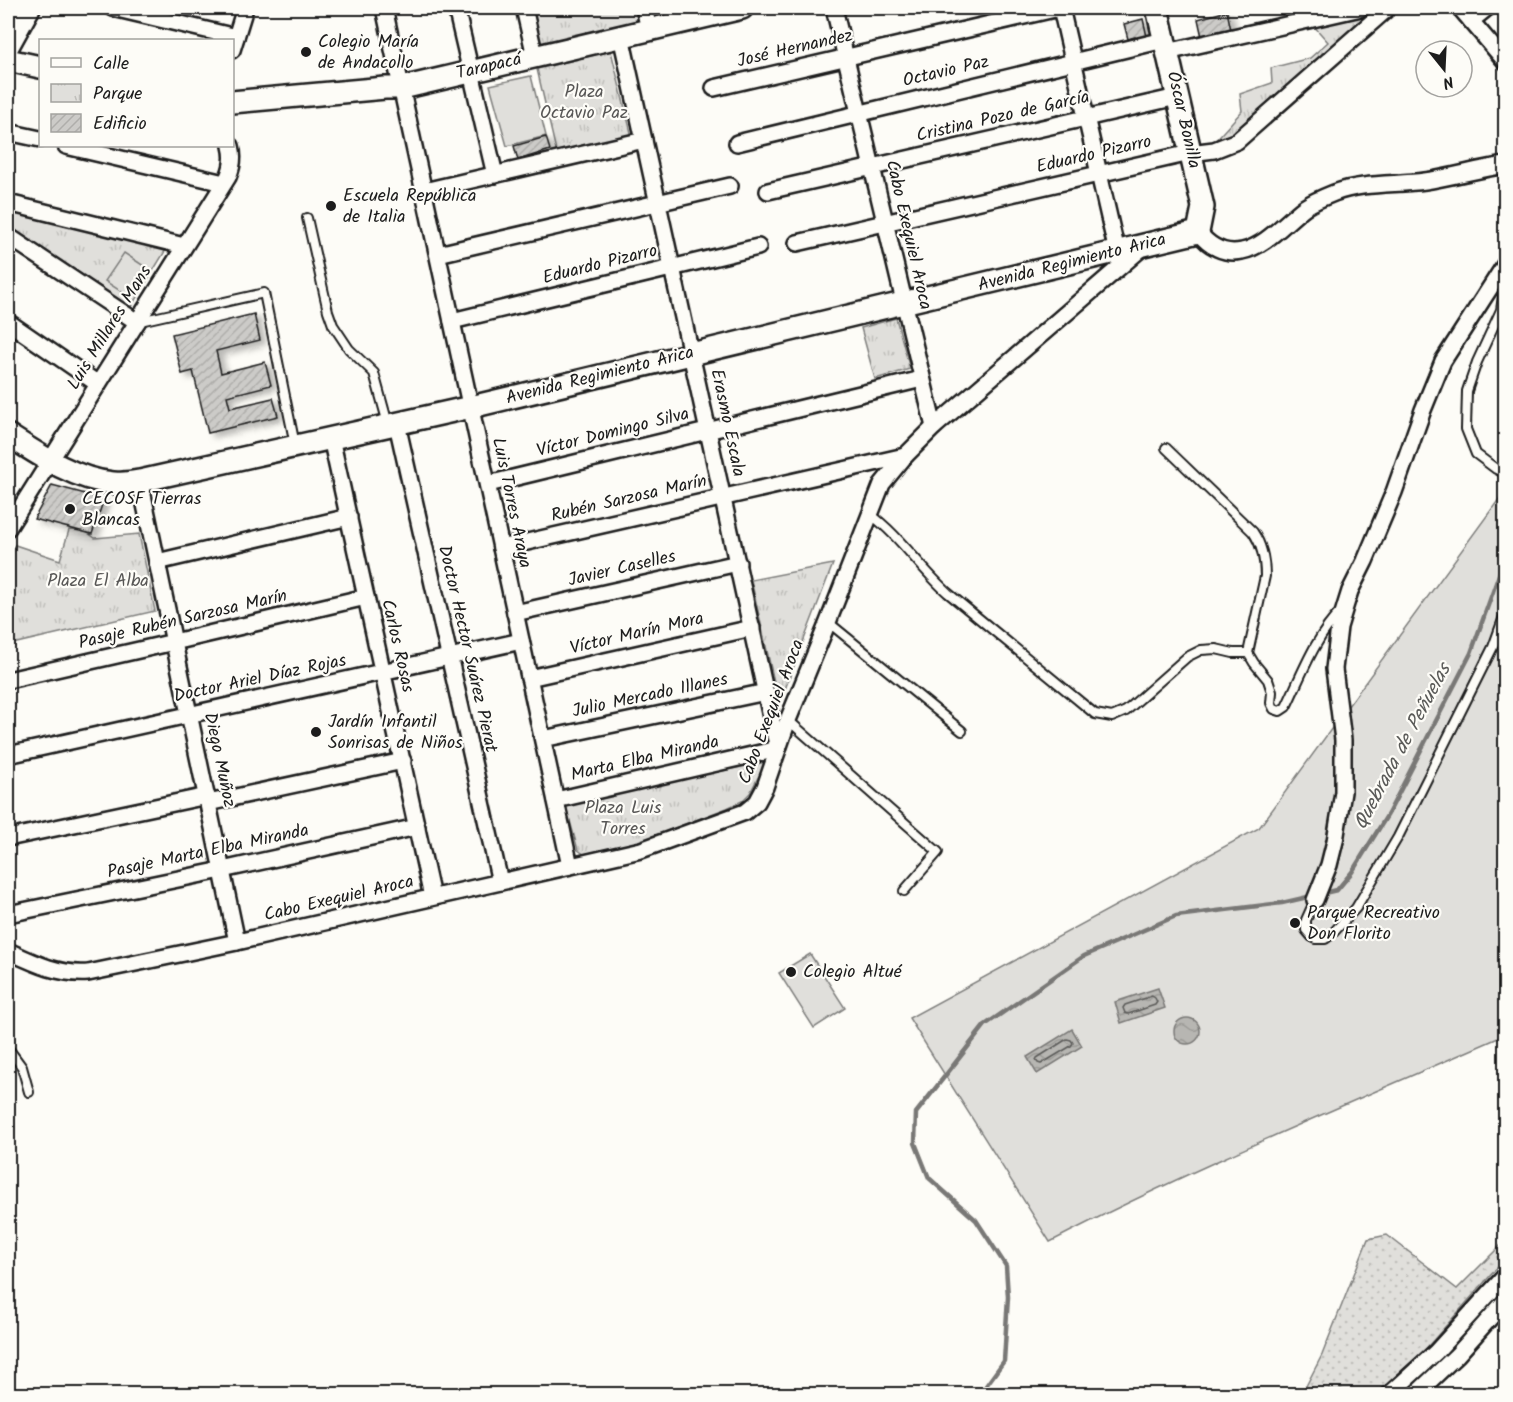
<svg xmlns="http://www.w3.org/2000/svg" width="1513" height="1402" font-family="Kalam,sans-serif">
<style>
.grass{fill:url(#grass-dots);stroke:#7e7e7c;stroke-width:1.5}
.park{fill:url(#park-tufts);stroke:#7e7e7c;stroke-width:1.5}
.garden{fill:#e0dfdb;stroke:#7e7e7c;stroke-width:1.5}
.water{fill:url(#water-waves);stroke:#797876;stroke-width:1.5}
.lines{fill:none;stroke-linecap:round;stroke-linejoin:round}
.shore{stroke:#5a5a58;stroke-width:1.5}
.stream{stroke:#797876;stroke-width:4.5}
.building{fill:url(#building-hatch);stroke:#1c1c1c;stroke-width:1.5;filter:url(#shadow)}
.lane-casing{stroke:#1c1c1c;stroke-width:12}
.street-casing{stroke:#1c1c1c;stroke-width:20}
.secondary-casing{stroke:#1c1c1c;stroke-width:26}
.lane{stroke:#fdfcf7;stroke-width:8}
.street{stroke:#fdfcf7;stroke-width:15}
.secondary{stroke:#fdfcf7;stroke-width:21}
.poi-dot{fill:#1c1c1c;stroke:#fdfcf7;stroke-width:2}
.labels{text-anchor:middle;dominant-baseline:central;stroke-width:4.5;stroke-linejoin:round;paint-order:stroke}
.poi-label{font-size:18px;fill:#1c1c1c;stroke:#fdfcf7;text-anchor:start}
.street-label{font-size:18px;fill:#1c1c1c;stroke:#fdfcf7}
.park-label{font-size:18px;fill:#575655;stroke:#fdfcf7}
.water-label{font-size:20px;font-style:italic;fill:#5a5a58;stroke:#fdfcf7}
</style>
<defs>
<pattern id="grass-dots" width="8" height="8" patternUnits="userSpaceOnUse" patternTransform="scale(1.5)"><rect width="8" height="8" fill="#e0dfdb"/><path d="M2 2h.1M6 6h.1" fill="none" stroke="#c0bfbb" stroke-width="1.8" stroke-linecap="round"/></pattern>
<pattern id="park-tufts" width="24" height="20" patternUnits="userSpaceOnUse" patternTransform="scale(1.5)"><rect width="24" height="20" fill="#e0dfdb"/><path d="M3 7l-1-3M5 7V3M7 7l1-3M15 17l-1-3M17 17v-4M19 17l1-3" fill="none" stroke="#c0bfbb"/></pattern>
<pattern id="water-waves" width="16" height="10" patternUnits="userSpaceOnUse" patternTransform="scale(1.5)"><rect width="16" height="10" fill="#b7b6b2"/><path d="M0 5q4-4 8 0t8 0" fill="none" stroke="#9d9c98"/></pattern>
<pattern id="building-hatch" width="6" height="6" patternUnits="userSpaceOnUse" patternTransform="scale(1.5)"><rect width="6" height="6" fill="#cccbc8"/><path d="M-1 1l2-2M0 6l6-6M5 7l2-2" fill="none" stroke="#afaeab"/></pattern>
<filter id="shadow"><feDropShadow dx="6" dy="4" stdDeviation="3" flood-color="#0004"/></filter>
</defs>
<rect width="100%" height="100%" fill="#fdfcf7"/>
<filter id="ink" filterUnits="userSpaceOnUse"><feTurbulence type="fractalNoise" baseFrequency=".0167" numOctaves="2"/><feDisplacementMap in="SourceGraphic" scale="12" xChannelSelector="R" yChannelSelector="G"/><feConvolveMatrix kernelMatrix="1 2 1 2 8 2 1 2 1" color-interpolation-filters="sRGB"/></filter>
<g filter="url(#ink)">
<polygon class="grass" points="1387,1235 1457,1289 1505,1241 1505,1259 1422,1353 1375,1394 1302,1394 1322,1355 1368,1239"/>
<g class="park">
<polygon points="531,8 635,8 639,20 540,45"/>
<polygon points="1377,9 1235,138 1213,143 1242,111 1240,94 1272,83 1271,68 1310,58 1328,42 1312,24"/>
<polygon points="611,51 632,137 557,155 537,69"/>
<polygon points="8,209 167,248 129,310 8,231"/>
<polygon points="896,318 910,369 875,379 861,328"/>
<polygon points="69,530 85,531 95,538 139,534 155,611 8,645 8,555 15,545 60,560"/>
<polygon points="833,564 782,697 777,695 751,580"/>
<polygon points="766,762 750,793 742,801 727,808 636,843 584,854 578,850 565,803"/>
</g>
<g class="garden">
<polygon points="531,76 546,136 507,146 490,85"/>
<polygon points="124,253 147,268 128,296 105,281"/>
<path d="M1505,491V1035C1353,1102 1198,1165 1050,1242L909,1018L1259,828Z"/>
<polygon points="810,954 845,1008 814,1028 779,973"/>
</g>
<g class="water">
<polygon points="1158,988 1165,1008 1121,1023 1115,1002"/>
<circle cx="1187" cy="1031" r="13"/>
<polygon points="1072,1029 1082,1046 1037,1074 1027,1057"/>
</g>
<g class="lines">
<g class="shore">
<polygon points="1152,996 1155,998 1157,1002 1155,1005 1128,1014 1125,1013 1123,1008 1125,1005"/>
<polygon points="1067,1039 1071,1040 1073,1043 1071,1046 1041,1064 1038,1063 1036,1060 1037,1058"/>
</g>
<g class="stream">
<polyline points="1320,894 1337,890 1352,872 1388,814 1471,653 1506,555"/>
<polyline points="980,1394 1004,1361 1008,1297 1006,1266 976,1220 929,1178 915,1143 916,1113 985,1025 1084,956 1176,916 1282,903 1312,896"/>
</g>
</g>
<g class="building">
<polygon points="1227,11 1231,30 1202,37 1198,19"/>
<polygon points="1143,19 1148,41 1137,44 1135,37 1128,39 1124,24"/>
<polygon points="546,137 550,150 518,160 514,146"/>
<polygon points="254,314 260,340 216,351 221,373 265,362 271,385 227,396 230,408 273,398 278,416 208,433 193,371 182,374 172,334"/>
<polygon points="52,485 104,499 92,534 34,519"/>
</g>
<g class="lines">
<g class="lane-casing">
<g id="lane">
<polyline points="307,218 328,311 333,325 349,349 374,373 388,424"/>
<polyline points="1500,273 1505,282 1501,310 1477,362 1467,391 1466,429 1476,454 1496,469 1506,474"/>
<polyline points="140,321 264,293 295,445"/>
<path d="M1166,448L1253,532C1262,545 1265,559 1265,576L1248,653L1254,663L1268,680L1272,692L1271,703L1274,709L1280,711L1286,707C1302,674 1315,637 1341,611"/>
<path d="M870,514C900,536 920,568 948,593L1095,714L1112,717L1126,711L1187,657L1201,650L1216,649L1233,653H1248"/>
<polyline points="828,622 962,731"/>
<polyline points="788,720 938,852 904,891"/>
<polyline points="1315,900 1306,920 1306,930 1312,937 1316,939 1325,939 1332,934 1356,908 1398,837 1493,647 1506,611"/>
<polyline points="8,1048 22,1067 29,1092"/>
</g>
</g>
<g class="street-casing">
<g id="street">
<polyline points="113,8 236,37"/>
<polyline points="384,8 570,866"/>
<polyline points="456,8 495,175"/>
<polyline points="524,8 535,56"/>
<polyline points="644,8 649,29"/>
<polyline points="834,8 934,427"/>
<polyline points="1061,8 1117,252"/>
<polyline points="1460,8 1506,62"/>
<polyline points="1471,21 1487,8"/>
<polyline points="232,50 245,8"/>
<polyline points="1167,52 1361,8"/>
<polyline points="714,88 1059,8"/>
<polyline points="8,132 40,139"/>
<polyline points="737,143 1164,40"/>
<polyline points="66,146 224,183"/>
<polyline points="424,191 644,140"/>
<polyline points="768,191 1177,97"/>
<polyline points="8,203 184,246"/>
<path d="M1198,232C1209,246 1224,255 1242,251C1265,247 1286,221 1305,207C1314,201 1324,197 1334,193C1363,182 1395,185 1425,181C1452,177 1478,169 1506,165"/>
<polyline points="8,236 137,322"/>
<polyline points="797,243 1190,153 1214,150 1237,141 1388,8"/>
<polyline points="438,254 730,186"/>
<polyline points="452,321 758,247"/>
<polyline points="8,322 98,384"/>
<polyline points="397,424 500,882"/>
<polyline points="331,438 432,897"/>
<polyline points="140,481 237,942"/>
<polyline points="488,484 922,379"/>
<path d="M8,528L228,177C233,166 234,157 231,146"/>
<polyline points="501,548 905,456"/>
<polyline points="157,562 349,517"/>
<polyline points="515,613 738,563"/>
<polyline points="529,678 752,628"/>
<polyline points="8,680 174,642 366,597"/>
<polyline points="543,739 766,692"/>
<polyline points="8,755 521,641"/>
<polyline points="556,800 778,749 621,36"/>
<polyline points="208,803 403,761"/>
<polyline points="8,838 207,796"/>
<polyline points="1315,900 1329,865 1335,841 1343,792 1343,740 1334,669 1339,627 1345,607 1350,591 1365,561 1394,492 1423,410 1443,361 1506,263"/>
<polyline points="8,914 222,870 417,827"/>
<path d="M8,951C34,963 58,975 88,973L237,942L641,850L745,812L757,802L765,787L788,720L828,622L882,484L905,456L934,427L1143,247"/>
<polyline points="1390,1394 1436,1352 1506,1275"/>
<polyline points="1416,1394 1457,1355 1506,1300"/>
</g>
</g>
<g class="secondary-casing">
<g id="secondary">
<polyline points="8,46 29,8"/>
<polyline points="8,60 40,67"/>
<polyline points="232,102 385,88 402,88 742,8"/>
<path d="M8,435C39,455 74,479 113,483C121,484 132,482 140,481L471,407L1198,232L1203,207L1157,8"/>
</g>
</g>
<use href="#lane" class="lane"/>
<use href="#street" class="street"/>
<use href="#secondary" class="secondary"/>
</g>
</g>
<g class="poi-dot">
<circle cx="306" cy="52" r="6"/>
<circle cx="331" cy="206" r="6"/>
<circle cx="70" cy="509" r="6"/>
<circle cx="316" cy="732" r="6"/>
<circle cx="1295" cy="923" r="6"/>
<circle cx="791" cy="972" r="6"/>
</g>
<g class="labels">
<g class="poi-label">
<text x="318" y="42">Colegio María<tspan x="318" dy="21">de Andacollo</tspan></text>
<text x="343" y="196">Escuela República<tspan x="343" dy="21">de Italia</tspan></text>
<text x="82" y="499">CECOSF Tierras<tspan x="82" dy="21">Blancas</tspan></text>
<text x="328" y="722">Jardín Infantil<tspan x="328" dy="21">Sonrisas de Niños</tspan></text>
<text x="1307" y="913">Parque Recreativo<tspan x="1307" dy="21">Don Florito</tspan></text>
<text x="803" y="972">Colegio Altué</text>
</g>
<g class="street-label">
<text transform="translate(795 49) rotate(-13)">José Hernandez</text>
<text transform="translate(489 67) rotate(-13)">Tarapacá</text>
<text transform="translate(946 72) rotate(-13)">Octavio Paz</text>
<text transform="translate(1003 117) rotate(-13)">Cristina Pozo de García</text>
<text transform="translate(1183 120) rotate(77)">Óscar Bonilla</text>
<text transform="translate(1094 155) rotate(-13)">Eduardo Pizarro</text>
<text transform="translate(908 235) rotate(77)">Cabo Exequiel Aroca</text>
<text transform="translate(1072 263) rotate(-14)">Avenida Regimiento Arica</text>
<text transform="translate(600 265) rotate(-14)">Eduardo Pizarro</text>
<text transform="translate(110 328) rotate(-58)">Luis Millares Mans</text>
<text transform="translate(600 376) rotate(-14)">Avenida Regimiento Arica</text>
<text transform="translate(727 423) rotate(78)">Erasmo Escala</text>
<text transform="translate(613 433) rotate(-14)">Víctor Domingo Silva</text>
<text transform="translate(629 499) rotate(-13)">Rubén Sarzosa Marín</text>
<text transform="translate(511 503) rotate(78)">Luis Torres Araya</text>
<text transform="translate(622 569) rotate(-13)">Javier Caselles</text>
<text transform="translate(183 620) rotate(-13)">Pasaje Rubén Sarzosa Marín</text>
<text transform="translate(637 634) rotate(-13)">Víctor Marín Mora</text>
<text transform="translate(397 646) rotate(77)">Carlos Rosas</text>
<text transform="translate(467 649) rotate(77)">Doctor Hector Suárez Pierat</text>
<text transform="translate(260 679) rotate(-12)">Doctor Ariel Díaz Rojas</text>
<text transform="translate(650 696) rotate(-12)">Julio Mercado Illanes</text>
<text transform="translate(772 712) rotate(-69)">Cabo Exequiel Aroca</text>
<text transform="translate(645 759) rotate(-13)">Marta Elba Miranda</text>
<text transform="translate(219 760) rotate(78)">Diego Muñoz</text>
<text transform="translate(208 852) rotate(-12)">Pasaje Marta Elba Miranda</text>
<text transform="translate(339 899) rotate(-13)">Cabo Exequiel Aroca</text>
</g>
<g class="park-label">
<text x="584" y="92">Plaza<tspan x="584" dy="21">Octavio Paz</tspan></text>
<text x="98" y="581">Plaza El Alba</text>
<text x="623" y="808">Plaza Luis<tspan x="623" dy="21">Torres</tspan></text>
</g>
<g class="water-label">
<text transform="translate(1403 747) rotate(-62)">Quebrada de Peñuelas</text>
</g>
</g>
<rect width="1513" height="1402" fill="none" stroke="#fdfcf7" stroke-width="30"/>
<rect x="15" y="15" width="1483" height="1372" fill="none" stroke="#1c1c1c" stroke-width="2" filter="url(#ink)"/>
<rect x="39" y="39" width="195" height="108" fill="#fdfcf7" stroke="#a3a29f" stroke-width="1.5"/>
<rect x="51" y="58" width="30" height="9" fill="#fdfcf7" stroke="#a3a29f" stroke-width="1.5"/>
<text x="93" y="69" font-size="18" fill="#1c1c1c">Calle</text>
<rect x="51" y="84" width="30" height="18" fill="url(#park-tufts)" stroke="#a3a29f" stroke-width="1.5"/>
<text x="93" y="99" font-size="18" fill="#1c1c1c">Parque</text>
<rect x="51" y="114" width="30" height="18" fill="url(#building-hatch)" stroke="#a3a29f" stroke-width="1.5"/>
<text x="93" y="129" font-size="18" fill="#1c1c1c">Edificio</text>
<g transform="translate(1444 69) rotate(162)"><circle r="28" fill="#fdfcf7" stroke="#a3a29f" stroke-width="1.5"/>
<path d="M0-4.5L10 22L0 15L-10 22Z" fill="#1c1c1c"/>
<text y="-9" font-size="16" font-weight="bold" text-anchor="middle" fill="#1c1c1c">N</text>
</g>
</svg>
